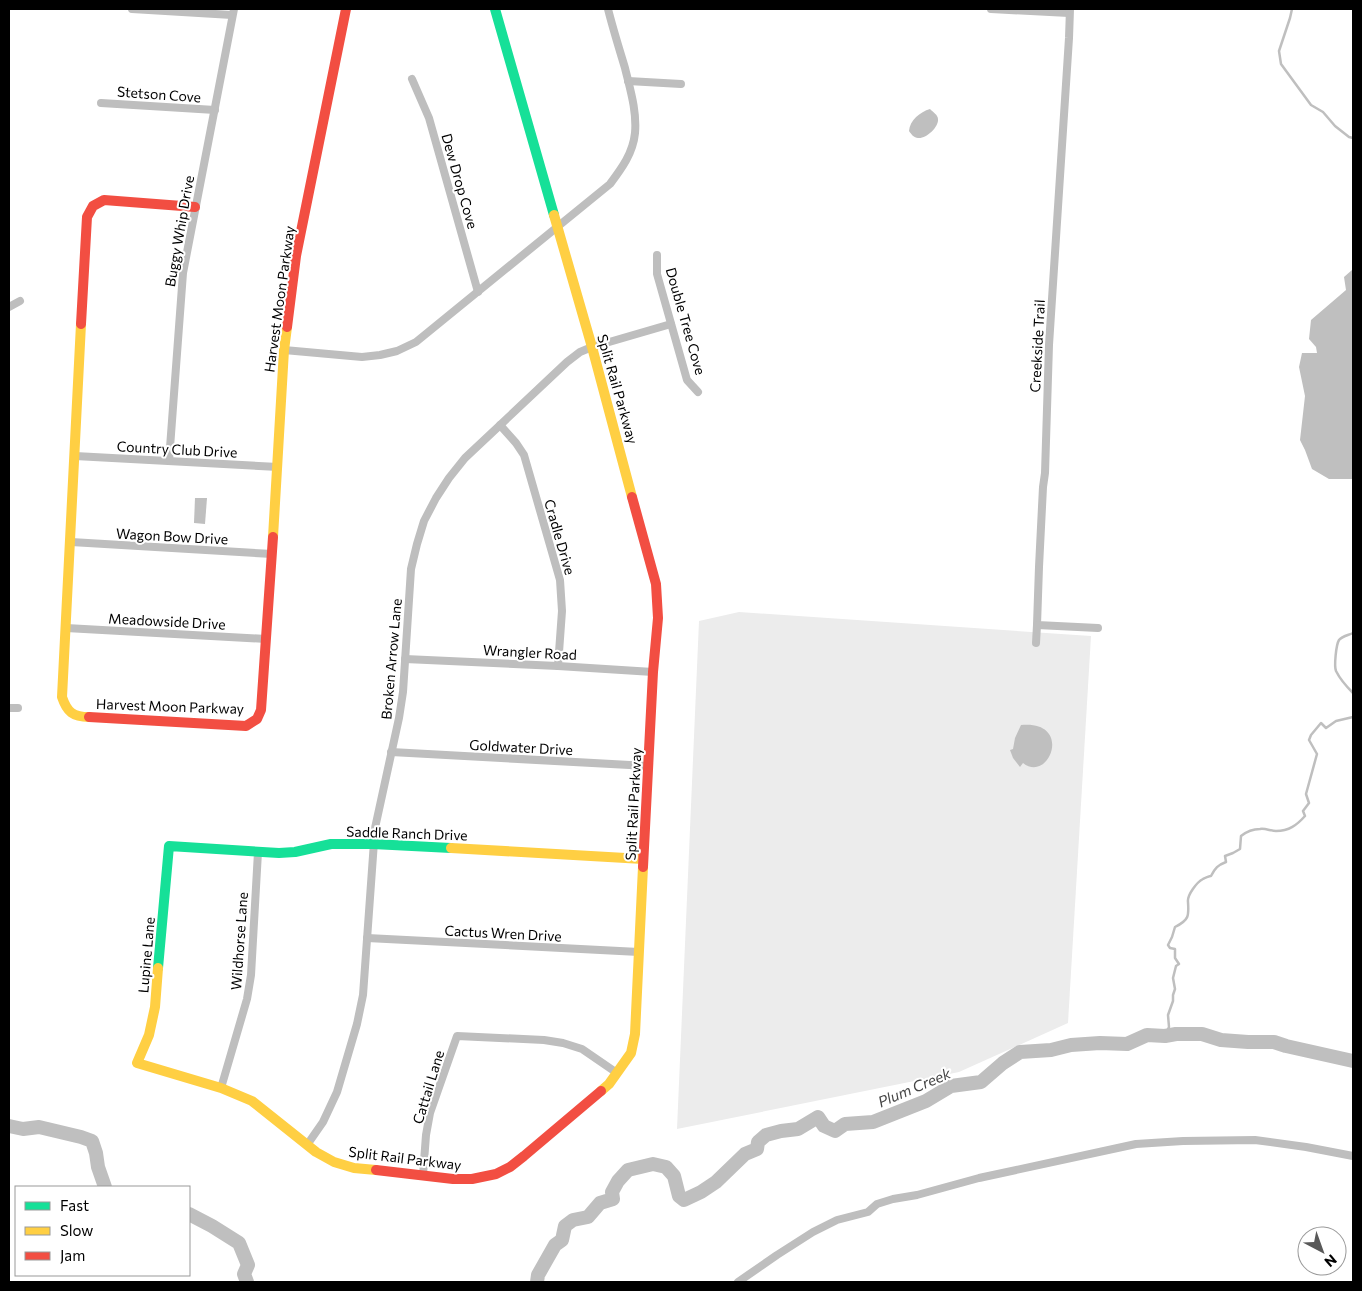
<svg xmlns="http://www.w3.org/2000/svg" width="1362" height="1291" font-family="Commissioner,sans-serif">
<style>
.green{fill:#ececec}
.water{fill:#bfbfbf}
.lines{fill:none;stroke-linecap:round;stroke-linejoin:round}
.stream{stroke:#bfbfbf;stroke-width:2.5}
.river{stroke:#bfbfbf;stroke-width:14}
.street{stroke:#bebebe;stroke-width:8}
.fast{stroke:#16e098;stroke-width:10}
.slow{stroke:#ffcf43;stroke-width:10}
.jam{stroke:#f24e42;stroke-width:10}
.labels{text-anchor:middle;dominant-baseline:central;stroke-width:4;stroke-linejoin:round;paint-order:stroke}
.street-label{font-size:14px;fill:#000;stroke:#fff}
.water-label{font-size:15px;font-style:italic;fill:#444;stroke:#fff}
</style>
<rect width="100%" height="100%" fill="#fff"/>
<polygon class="green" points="739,612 1091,636 1068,1023 959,1072 677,1129 699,621"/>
<g class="water">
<path d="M930,109C933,112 938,115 938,119C939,127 926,139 918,138C914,138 911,134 909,131C910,120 920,112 930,109Z"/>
<polygon points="1353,264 1353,479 1329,479 1312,469 1305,450 1300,440 1305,396 1299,367 1302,353 1317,353 1316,347 1309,339 1311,320 1346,290 1344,277 1352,270"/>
<polygon points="195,498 207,498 205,524 194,523"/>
<path d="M1021,725C1074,720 1049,784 1023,763L1020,767L1013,758L1010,750L1013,749L1015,738Z"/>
</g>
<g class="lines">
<g class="stream">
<polyline points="1292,9 1290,18 1279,51 1281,64 1311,105 1323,112 1335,126 1349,137 1353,138"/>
<path d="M1353,633C1349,635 1342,636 1339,640C1336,645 1334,666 1336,671C1340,679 1347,687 1353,693"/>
<path d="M1165,1036L1169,1027L1168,1015L1173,1001V995L1175,989L1173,978L1176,966L1179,964L1175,958V949L1170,948L1168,945L1172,937L1175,927C1189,920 1189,916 1188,902C1187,895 1197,882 1203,879C1204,878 1210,876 1211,876C1215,868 1218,865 1226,862L1225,856L1233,853L1240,849L1241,836C1246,832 1253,829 1260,829C1265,828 1271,831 1276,831C1289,831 1297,825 1305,816L1303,811L1309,803L1306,794L1317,754L1309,740L1311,735L1321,723L1326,728L1336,721L1353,717"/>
</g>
<g class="river">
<polyline points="9,1126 23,1129 39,1127 81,1137 92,1141 96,1153 98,1167 105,1187"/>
<polyline points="189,1214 212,1226 239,1243 248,1265 244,1274 247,1282"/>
<polyline points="537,1282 538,1275 555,1245 562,1240 565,1226 573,1220 588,1217 600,1203 613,1199 612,1192 618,1181 628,1170 653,1164 666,1167 674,1176 679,1196 684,1200 701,1192 716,1182 745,1154 757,1149 758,1142 766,1135 781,1131 798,1129 818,1117 824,1126 835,1131 845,1124 873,1122 926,1101 951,1086 981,1082 1003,1063 1020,1052 1051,1050 1071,1045 1100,1043 1127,1044 1147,1035 1165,1036 1176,1034 1202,1034 1221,1040 1248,1042 1274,1042 1286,1046 1353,1061"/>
</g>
<g class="street">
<polyline points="132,9 232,15"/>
<polyline points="991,9 1069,13"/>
<polyline points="1070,9 1069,38 1049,345 1045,473 1043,487 1039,567 1037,625 1098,628"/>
<polyline points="412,79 429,118 478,292"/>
<polyline points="628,81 681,84"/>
<polyline points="101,103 215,110"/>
<polyline points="657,255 657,274 687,380 698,392"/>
<polyline points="9,307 20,301"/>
<path d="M284,350L362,357L380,355L397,351L416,342L610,184C622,168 633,153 635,133C637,111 630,89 625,68C619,48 613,29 608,9"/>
<polyline points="500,425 516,443 524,455 560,580 562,611 558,666"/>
<polyline points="75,456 278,467"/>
<polyline points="169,461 183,273 234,9"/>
<polyline points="71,542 272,554"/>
<polyline points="66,628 266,639"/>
<polyline points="1036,643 1037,625"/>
<polyline points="405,659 558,666 653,672"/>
<polyline points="9,708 18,708"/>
<polyline points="391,752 648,766"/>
<polyline points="367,938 639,952"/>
<polyline points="221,1088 247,999 251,975 258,852"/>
<polyline points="307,1145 323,1122 337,1092 357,1024 363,995 375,828 399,718 403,692 411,569 417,544 424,521 436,498 449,478 465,458 567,362 580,352 592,347 671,324"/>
<polyline points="423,1175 426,1135 430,1113 457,1036 544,1040 563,1043 582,1049 617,1073"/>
<polyline points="738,1282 777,1255 813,1232 837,1220 868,1212 877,1204 893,1199 917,1195 979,1178 1136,1144 1183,1141 1255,1140 1306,1147 1353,1156"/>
</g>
<g class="fast">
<polyline points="495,9 554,215"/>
<polyline points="158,968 169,846 279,853 295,852 331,844 373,844 451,848"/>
</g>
<g class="slow">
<polyline points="554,215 592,347 632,497"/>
<path d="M81,324L62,697C67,712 73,717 89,717"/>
<polyline points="273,537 284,350 287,327"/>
<polyline points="451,848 643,859"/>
<polyline points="158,968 155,1007 149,1035 137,1063 221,1088 252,1101 316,1152 334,1162 354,1168 376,1170"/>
<polyline points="601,1091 609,1084 631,1053 635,1034 643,867"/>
</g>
<g class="jam">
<polyline points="81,324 87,217 93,206 104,200 195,207"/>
<polyline points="287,327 296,256 346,9"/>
<polyline points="632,497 656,584 658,618 653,672 643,867"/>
<polyline points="89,717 246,726 257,719 261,710 273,537"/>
<polyline points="376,1170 453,1179 472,1179 496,1174 510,1167 524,1156 601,1091"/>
</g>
</g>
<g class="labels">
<g class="street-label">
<text transform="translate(159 94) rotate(4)">Stetson Cove</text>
<text transform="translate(460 181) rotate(74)">Dew Drop Cove</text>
<text transform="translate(179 231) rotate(-80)">Buggy Whip Drive</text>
<text transform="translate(279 299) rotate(-82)">Harvest Moon Parkway</text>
<text transform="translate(686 321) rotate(74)">Double Tree Cove</text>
<text transform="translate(1037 346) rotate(-87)">Creekside Trail</text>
<text transform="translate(618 389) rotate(74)">Split Rail Parkway</text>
<text transform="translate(177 449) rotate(3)">Country Club Drive</text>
<text transform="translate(172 536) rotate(3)">Wagon Bow Drive</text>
<text transform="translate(560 537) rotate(74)">Cradle Drive</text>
<text transform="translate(167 621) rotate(3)">Meadowside Drive</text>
<text transform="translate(530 652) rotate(3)">Wrangler Road</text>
<text transform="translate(391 659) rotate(-85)">Broken Arrow Lane</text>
<text transform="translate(170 706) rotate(2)">Harvest Moon Parkway</text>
<text transform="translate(521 747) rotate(3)">Goldwater Drive</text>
<text transform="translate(633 804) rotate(-87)">Split Rail Parkway</text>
<text transform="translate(407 833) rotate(2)">Saddle Ranch Drive</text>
<text transform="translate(503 933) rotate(3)">Cactus Wren Drive</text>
<text transform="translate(239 941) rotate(-86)">Wildhorse Lane</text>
<text transform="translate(146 955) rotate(-85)">Lupine Lane</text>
<text transform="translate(428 1087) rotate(-73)">Cattail Lane</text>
<text transform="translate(405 1158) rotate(7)">Split Rail Parkway</text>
</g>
<g class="water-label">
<text transform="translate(914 1087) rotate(-23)">Plum Creek</text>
</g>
</g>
<rect width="1362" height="1291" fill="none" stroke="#000000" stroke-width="20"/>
<rect x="15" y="1186" width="175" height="90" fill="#ffffff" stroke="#999999"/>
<rect x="25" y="1202" width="25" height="8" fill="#16e098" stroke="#999999"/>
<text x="60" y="1211" font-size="15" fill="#000000">Fast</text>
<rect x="25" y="1227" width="25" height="8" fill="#ffcf43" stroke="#999999"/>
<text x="60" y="1236" font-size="15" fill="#000000">Slow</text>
<rect x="25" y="1252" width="25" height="8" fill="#f24e42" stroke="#999999"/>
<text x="60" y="1261" font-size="15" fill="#000000">Jam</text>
<g transform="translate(1322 1251) rotate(139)"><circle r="24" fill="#ffffff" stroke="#999999"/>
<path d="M0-4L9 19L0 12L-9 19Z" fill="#595959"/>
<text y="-8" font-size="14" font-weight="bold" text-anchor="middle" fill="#000000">N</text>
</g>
</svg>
